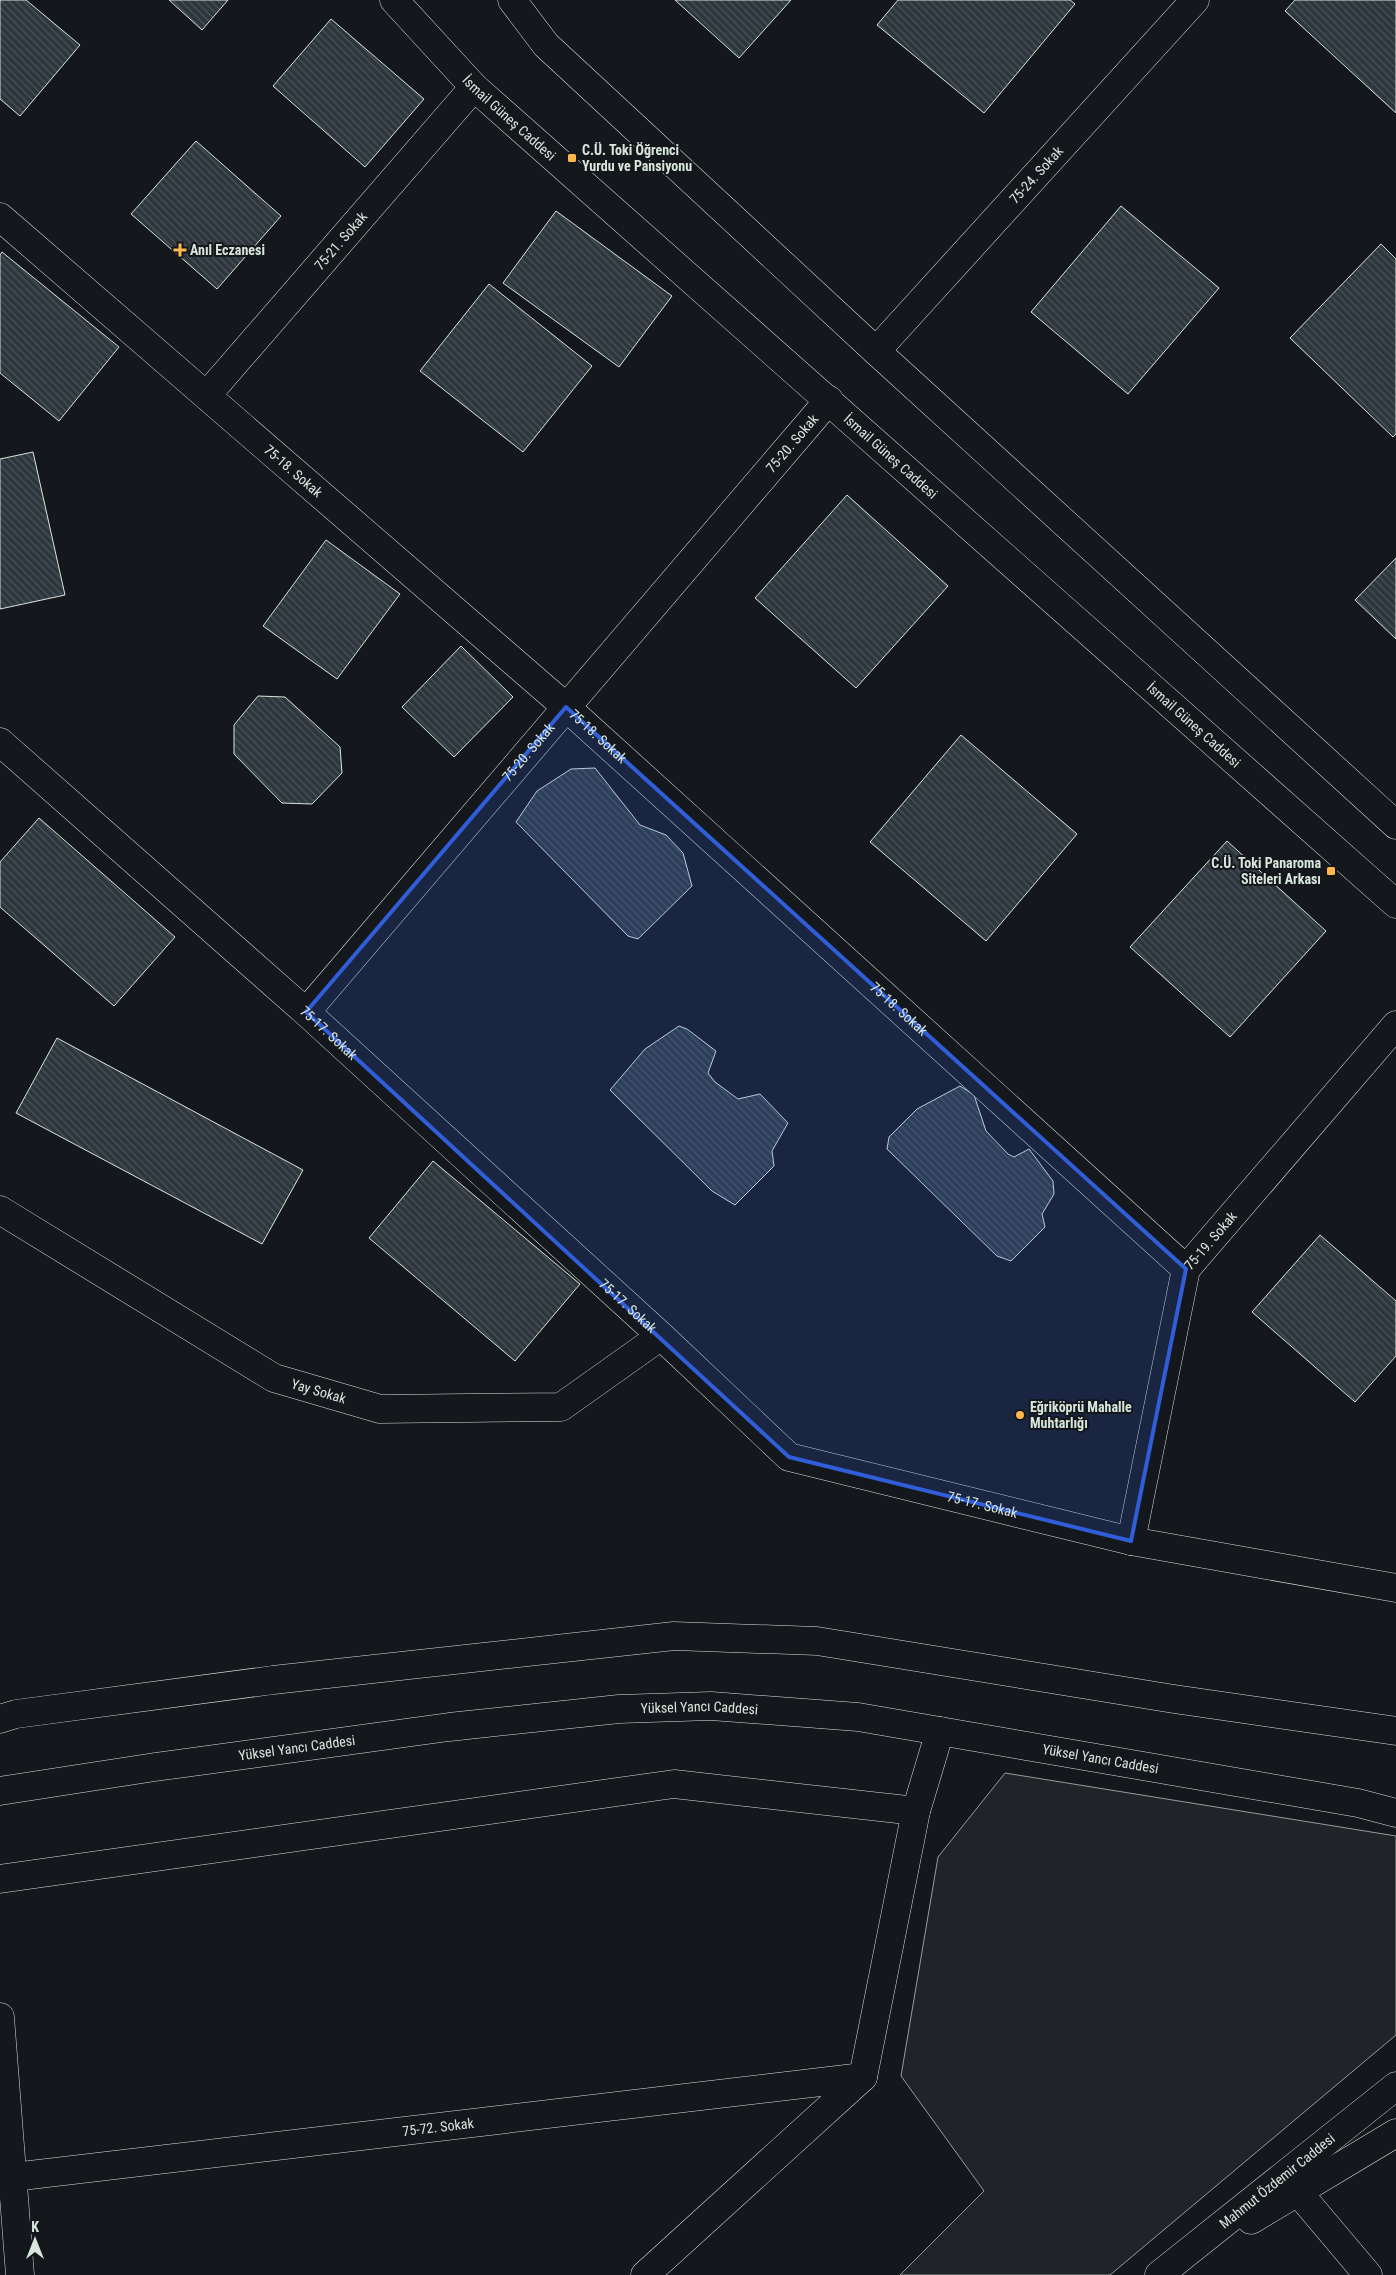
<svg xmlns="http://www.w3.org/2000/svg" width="1396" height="2275" viewBox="0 0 1396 2275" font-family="'Roboto Condensed',sans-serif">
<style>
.green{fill:#202428;stroke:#939e99}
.building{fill:url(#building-back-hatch);stroke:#d8e6dc}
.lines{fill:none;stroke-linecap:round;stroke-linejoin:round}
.minor-casing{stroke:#d8e6dc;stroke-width:29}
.major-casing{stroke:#d8e6dc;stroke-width:29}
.minor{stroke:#14181c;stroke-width:28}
.major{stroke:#14181c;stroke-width:28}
.marked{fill:#305dd8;fill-opacity:0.2;stroke:#305dd8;stroke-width:4;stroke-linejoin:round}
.poi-dot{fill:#ffb74d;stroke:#14181c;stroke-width:2}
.labels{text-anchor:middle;stroke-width:4;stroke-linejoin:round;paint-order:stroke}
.street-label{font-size:14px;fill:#d8e6dc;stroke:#14181c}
.poi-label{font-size:14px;font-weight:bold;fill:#d8e6dc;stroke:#14181c;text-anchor:start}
</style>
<defs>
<pattern id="building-back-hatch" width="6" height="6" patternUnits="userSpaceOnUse" patternTransform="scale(1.25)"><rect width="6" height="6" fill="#2c363c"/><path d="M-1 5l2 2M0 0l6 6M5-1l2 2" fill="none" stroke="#4a5358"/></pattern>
</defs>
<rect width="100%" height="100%" fill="#14181c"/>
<path class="green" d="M 1005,1773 L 1396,1836 L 1396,2035 L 1110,2275 L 900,2275 L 984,2191 L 901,2076 L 938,1857 Z"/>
<g class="building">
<path d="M 0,0 L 26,0 L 80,45 L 20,116 L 0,99 Z"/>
<path d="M 169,0 L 228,0 L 202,30 Z"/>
<path d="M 675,0 L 791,0 L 739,58 Z"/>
<path d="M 898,0 L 1070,0 L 1075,4 L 984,113 L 877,25 Z"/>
<path d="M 1295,0 L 1396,0 L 1396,113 L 1285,11 Z"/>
<path d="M 331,19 L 424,99 L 365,167 L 273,86 Z"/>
<path d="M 196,141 L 281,216 L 217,289 L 131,214 Z"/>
<path d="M 1121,206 L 1219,288 L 1128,394 L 1031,312 Z"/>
<path d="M 556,211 L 672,296 L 619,367 L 503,283 Z"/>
<path d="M 1381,244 L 1396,259 L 1396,434 L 1393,437 L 1290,338 Z"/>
<path d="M 2,252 L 119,347 L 59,421 L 0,373 L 0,255 Z"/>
<path d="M 489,284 L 592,366 L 523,452 L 420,371 Z"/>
<path d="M 33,452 L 65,595 L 0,609 L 0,459 Z"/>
<path d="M 847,495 L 948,586 L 856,688 L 755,598 Z"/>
<path d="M 326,540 L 400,594 L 337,679 L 263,626 Z"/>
<path d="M 1396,558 L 1396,639 L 1355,600 Z"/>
<path d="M 461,646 L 513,697 L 454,757 L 402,707 Z"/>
<path d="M 258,696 L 285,697 L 340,747 L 342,773 L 312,804 L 282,803 L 234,754 L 234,725 Z"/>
<path d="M 961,735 L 1077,834 L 986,941 L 870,842 Z"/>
<path d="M 595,768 L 640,825 L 666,835 L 683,853 L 692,886 L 638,939 L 628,936 L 516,822 L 537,791 L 571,769 Z"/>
<path d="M 39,818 L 175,937 L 114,1006 L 0,907 L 0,862 Z"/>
<path d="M 1227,841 L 1326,931 L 1230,1037 L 1130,947 Z"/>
<path d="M 679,1026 L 687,1029 L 716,1051 L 708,1073 L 715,1082 L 738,1099 L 760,1094 L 788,1123 L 772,1151 L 774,1166 L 735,1205 L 712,1191 L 610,1090 L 645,1049 Z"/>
<path d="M 57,1038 L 303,1170 L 262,1244 L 16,1113 Z"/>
<path d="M 960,1086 L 974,1095 L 986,1131 L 1008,1154 L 1014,1157 L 1029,1149 L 1053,1181 L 1054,1194 L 1042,1214 L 1045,1227 L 1011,1261 L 997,1256 L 887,1149 L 889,1137 L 917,1109 Z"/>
<path d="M 433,1161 L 580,1284 L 515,1361 L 369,1238 Z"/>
<path d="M 1320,1235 L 1396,1301 L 1396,1356 L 1355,1402 L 1252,1312 Z"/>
</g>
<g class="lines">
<defs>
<g id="minor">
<path id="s1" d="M 394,0 L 474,87 L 1396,904"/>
<path d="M 512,0 L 546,45 L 876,351 L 1396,825"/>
<path id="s2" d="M 0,217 L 566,707 L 1186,1269"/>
<path id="s3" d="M 876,351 L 1195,0"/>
<path id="s4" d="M 207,395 L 474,87"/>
<path id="s5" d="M 0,742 L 306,1012 L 661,1336 L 789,1457 L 1131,1541 L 1396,1588"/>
<path id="s6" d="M 306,1012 L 829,400"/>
<path id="s7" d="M 0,1210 L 274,1378 L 380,1409 L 561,1407 L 661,1336"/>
<path id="s8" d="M 1131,1541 L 1186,1269 L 1396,1025"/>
<path d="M 0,1879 L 674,1784 L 916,1811"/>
<path d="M 0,2017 L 20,2275"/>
<path id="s9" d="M 13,2177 L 863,2077"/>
<path d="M 1298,2192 L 1368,2275"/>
<path d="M 1251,2220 L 1396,2133"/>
<path d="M 645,2275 L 863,2077 L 916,1811 L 940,1731"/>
<path id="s10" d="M 1159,2275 L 1396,2086"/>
</g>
<g id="major">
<path d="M 0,1719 L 16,1714 L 273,1680 L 674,1636 L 817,1641 L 1174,1699 L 1396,1731"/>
<path id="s11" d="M 0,1791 L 155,1767 L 449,1727 L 619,1709 L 711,1706 L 858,1717 L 1358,1803 L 1396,1813"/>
</g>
</defs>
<use href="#minor" class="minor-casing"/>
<use href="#major" class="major-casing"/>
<use href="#minor" class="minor"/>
<use href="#major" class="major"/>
</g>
<path class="marked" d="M 566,707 L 1186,1269 L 1131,1541 L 789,1457 L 306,1012 Z"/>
<g class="poi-dot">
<rect x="567" y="153" width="10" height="10" rx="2.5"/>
<path d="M177.5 242.5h5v5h5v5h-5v5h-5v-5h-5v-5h5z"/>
<rect x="1326" y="866" width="10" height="10" rx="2.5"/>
<circle cx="1020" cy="1415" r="5"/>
</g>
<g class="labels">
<g class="street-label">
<text dy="5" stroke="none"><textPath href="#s1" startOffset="165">İsmail Güneş Caddesi</textPath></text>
<text dy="5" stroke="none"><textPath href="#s3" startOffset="238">75-24. Sokak</textPath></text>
<text dy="5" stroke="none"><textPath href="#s4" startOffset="204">75-21. Sokak</textPath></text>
<text dy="5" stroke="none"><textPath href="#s6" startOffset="748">75-20. Sokak</textPath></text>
<text dy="5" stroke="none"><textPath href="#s1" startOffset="675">İsmail Güneş Caddesi</textPath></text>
<text dy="5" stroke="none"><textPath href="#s2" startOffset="388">75-18. Sokak</textPath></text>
<text dy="5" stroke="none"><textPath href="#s1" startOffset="1080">İsmail Güneş Caddesi</textPath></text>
<text dy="5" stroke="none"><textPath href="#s2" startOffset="792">75-18. Sokak</textPath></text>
<text dy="5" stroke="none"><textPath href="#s6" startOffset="342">75-20. Sokak</textPath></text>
<text dy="5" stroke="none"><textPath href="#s2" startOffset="1198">75-18. Sokak</textPath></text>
<text dy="5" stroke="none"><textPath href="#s5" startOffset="439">75-17. Sokak</textPath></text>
<text dy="5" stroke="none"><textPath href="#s8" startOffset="315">75-19. Sokak</textPath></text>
<text dy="5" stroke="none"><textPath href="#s5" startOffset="844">75-17. Sokak</textPath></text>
<text dy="5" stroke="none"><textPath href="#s7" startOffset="368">Yay Sokak</textPath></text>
<text dy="5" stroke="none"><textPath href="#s5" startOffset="1264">75-17. Sokak</textPath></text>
<text dy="5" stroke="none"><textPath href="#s11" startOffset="705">Yüksel Yancı Caddesi</textPath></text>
<text dy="5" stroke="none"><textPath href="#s11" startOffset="300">Yüksel Yancı Caddesi</textPath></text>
<text dy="5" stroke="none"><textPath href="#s11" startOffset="1110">Yüksel Yancı Caddesi</textPath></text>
<text dy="5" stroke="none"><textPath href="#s9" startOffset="428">75-72. Sokak</textPath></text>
<text dy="5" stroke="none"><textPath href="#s10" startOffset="151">Mahmut Özdemir Caddesi</textPath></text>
</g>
<g class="poi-label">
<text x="582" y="155">C.Ü. Toki Öğrenci<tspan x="582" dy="16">Yurdu ve Pansiyonu</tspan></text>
<text x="190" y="255">Anıl Eczanesi</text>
<text x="1321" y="868" text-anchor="end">C.Ü. Toki Panaroma<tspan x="1321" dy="16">Siteleri Arkası</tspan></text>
<text x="1030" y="1412">Eğriköprü Mahalle<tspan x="1030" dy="16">Muhtarlığı</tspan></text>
</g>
</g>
<g transform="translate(35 2240)" stroke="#14181c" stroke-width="4" paint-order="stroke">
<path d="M0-4L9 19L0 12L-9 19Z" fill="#d8e6dc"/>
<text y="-8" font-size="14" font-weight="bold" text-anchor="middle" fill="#d8e6dc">K</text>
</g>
</svg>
